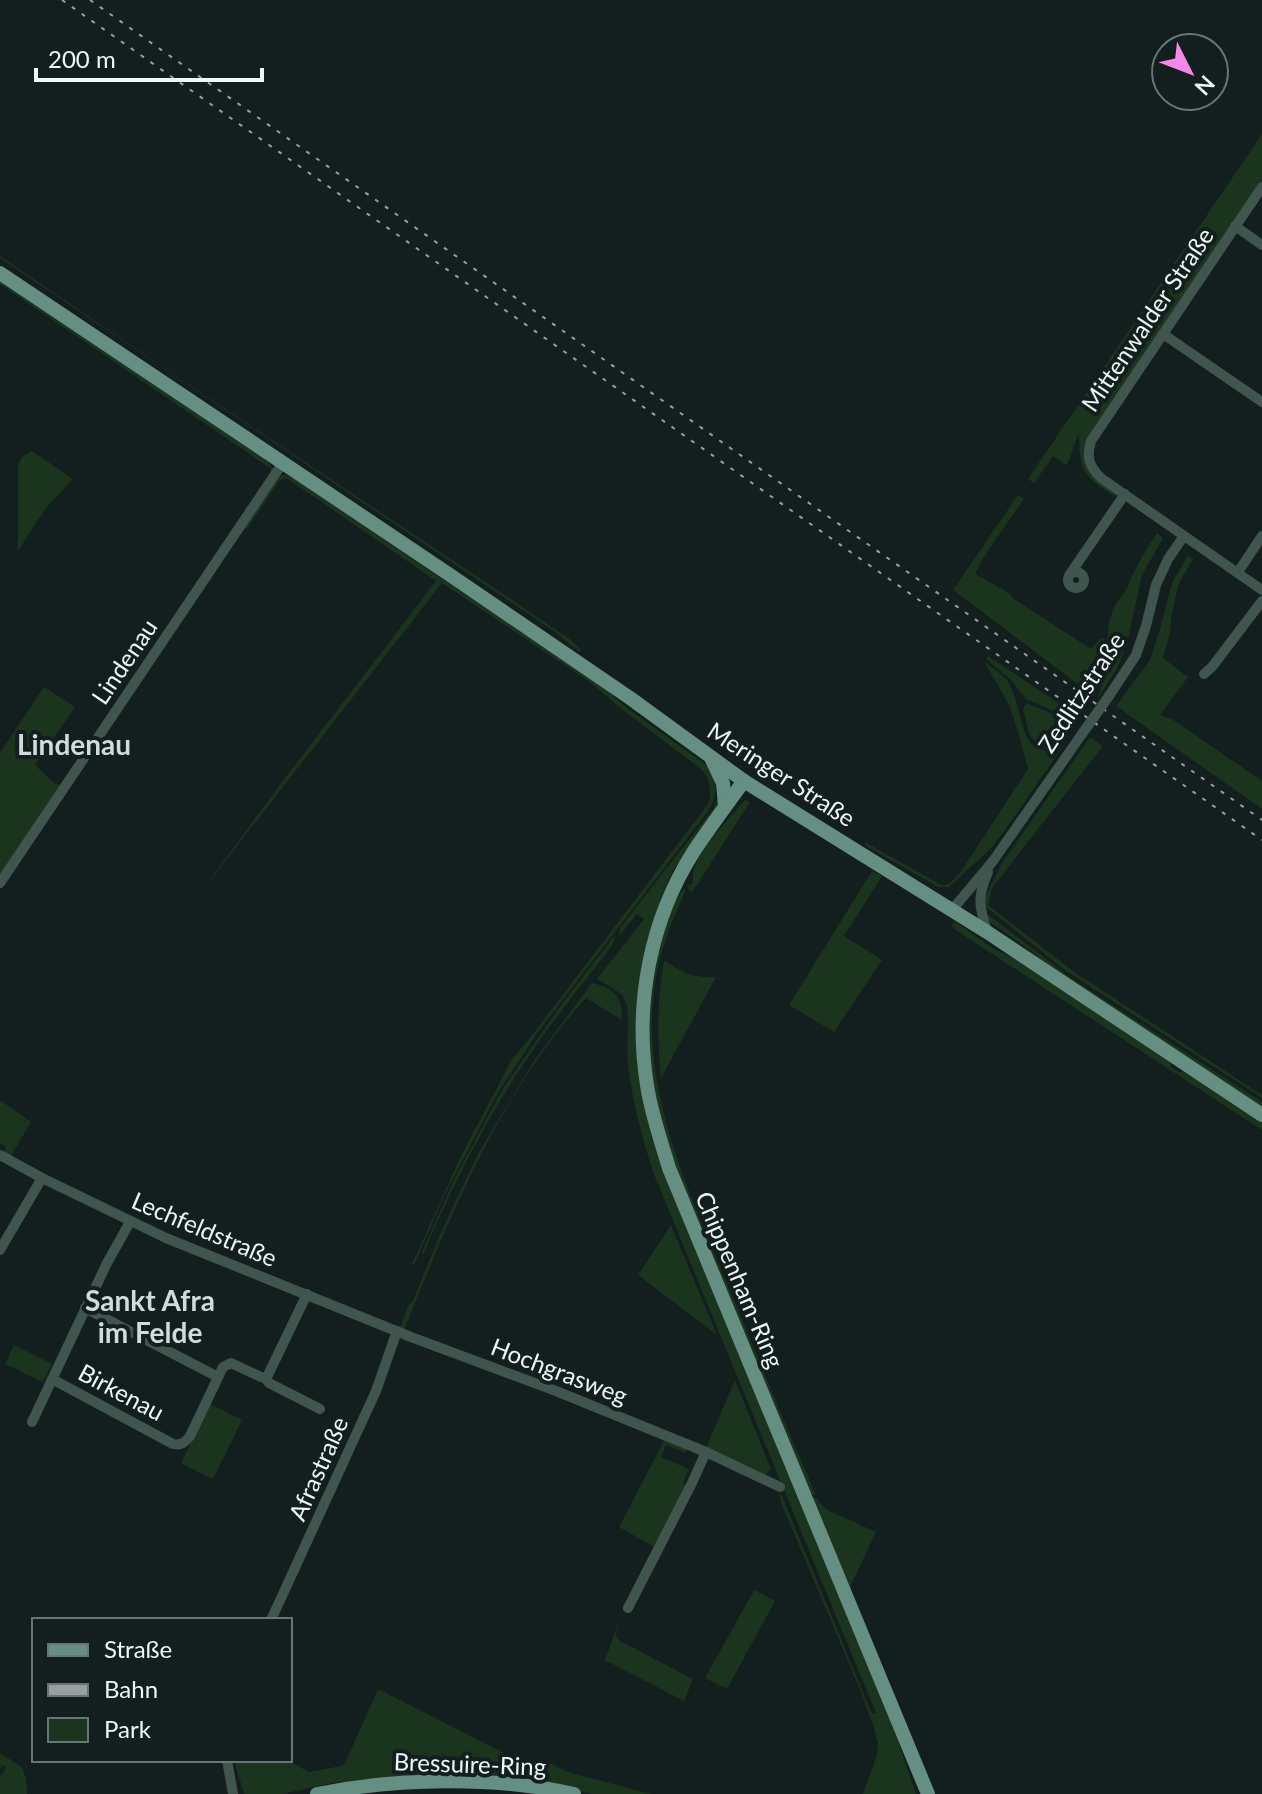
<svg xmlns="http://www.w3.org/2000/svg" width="1262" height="1794" viewBox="0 0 1262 1794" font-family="Lato,sans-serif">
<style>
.green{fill:#1b341e}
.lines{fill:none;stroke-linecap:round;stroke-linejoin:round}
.minor{stroke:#41554f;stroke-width:10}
.major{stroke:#658f82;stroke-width:14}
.rail{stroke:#979f9f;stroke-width:2;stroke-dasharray:4 8;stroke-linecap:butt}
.minor-bridge{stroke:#41554f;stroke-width:10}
.labels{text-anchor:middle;stroke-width:8;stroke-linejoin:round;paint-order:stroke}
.street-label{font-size:24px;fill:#eff6f6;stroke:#131e1e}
.quarter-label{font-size:28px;font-weight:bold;fill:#cedcdd;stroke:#131e1e}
</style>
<rect width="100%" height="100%" fill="#131e1e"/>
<g class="green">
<path d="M 1262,134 L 1262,179 L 1087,439 C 1077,466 1097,476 1115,493 L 1117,498 C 1084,476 1080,474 1079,435 C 1072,446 1073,455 1066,465 L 1053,456 L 1034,483 L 1028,479 Z"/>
<path d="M 0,256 L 167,370 L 508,597 L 571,640 L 581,650 L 579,652 L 555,632 L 0,258 Z"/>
<path d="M 0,280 L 268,462 L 274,469 L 271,472 L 270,468 L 0,284 Z"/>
<path d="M 32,451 L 73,479 L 45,509 L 18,551 L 18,465 L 22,457 Z"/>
<path d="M 284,475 L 288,475 L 603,687 L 627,708 L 712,769 C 718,787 717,798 706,814 L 538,1032 L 499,1091 L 445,1194 L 414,1265 L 412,1264 L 461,1156 L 512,1059 L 533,1034 L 708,804 C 712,792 710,780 702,770 L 619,707 L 590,682 L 442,583 L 198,896 L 279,786 L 436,581 L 288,479 L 283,479 L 279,481 L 247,529 L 245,527 L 276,482 L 281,476 Z"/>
<path d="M 1018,495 L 1024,499 L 983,558 L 975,574 L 1009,593 L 1014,599 L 1091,649 L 1101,638 L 1107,640 C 1108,629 1109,618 1114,608 C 1117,600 1125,594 1128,586 C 1135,567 1146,550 1157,533 L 1163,538 L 1142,575 L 1127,643 L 1117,669 L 1098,698 L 1102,683 L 1099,675 L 1093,679 L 1095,687 L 1091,694 L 953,590 Z"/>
<path d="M 1188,555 L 1193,559 L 1179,583 L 1171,618 L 1170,633 L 1163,658 L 1188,677 L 1160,715 L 1172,719 L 1262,781 L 1262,809 L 1116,706 L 1150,660 L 1161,626 L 1172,583 Z"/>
<path d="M 988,656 L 1076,715 L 1072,719 L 1026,699 L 1010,679 L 986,659 Z"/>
<path d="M 984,661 C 992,668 1003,674 1008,682 C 1025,708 1017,768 1064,745 L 1003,833 L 988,851 L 949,887 L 938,887 L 866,846 L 865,842 L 943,886 L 952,881 L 960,873 L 1028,769 L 1019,735 L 1009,705 Z"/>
<path d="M 44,687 L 75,707 L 35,765 L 52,781 L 61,786 L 0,876 L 0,753 Z"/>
<path d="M 1026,703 L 1073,722 C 1065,733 1058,750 1042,745 C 1038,743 1033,740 1031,737 C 1027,729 1026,718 1023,710 Z"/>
<path d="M 1090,737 L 1103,746 L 992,888 L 988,905 L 1073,971 L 1262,1095 L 1262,1098 L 1066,971 L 985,906 L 986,895 L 1002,863 Z"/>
<path d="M 720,793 L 720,798 L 716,808 L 685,855 L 673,870 L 659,902 L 660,909 L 650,939 L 643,1095 L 888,1712 L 916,1794 L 863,1794 L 876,1758 L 878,1744 L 874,1728 L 861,1692 L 782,1505 L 779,1493 L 782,1496 L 872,1714 L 876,1713 L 653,1172 C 642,1136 632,1101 628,1064 C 626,1051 630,1010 626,1002 C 622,991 607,985 597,979 L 644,919 L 637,914 L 619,936 L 620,928 L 713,809 Z"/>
<path d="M 745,800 L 750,802 L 693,891 L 689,892 L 688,884 L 692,885 C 693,881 693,877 693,873 C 699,848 728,820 745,800 Z"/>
<path d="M 872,871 L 882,876 L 844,936 L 882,960 L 834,1032 L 789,1005 Z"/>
<path d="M 684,888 L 686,890 C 674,916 663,943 657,971 C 636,1080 685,1183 726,1281 C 756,1353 785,1424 816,1495 L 810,1494 C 772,1405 734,1316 699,1225 C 680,1178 655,1126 650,1076 C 645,1018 649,937 684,888 Z"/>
<path d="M 986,913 L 1068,976 L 1262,1102 L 1262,1109 L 1057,974 L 1034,953 L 991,923 L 984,914 Z"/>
<path d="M 954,921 L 994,949 L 1020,961 L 1169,1059 L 1172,1068 L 1179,1072 L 1185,1071 L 1262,1120 L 1262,1130 L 951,927 Z"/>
<path d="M 615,935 L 612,946 C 581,986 548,1026 520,1069 C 482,1128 450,1190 423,1255 L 422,1252 L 455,1178 L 502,1090 L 559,1008 Z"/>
<path d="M 664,961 C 669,963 672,966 676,968 C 688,976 703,978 716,977 L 661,1078 C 657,1039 657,999 664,961 Z"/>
<path d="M 592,983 C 615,988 623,998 622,1020 L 586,998 C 501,1092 451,1213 404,1330 L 400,1328 L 409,1304 L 412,1303 L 441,1232 L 478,1154 L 534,1061 Z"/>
<path d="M 0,1100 L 31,1122 L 11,1156 L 4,1152 L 6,1147 L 0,1143 Z"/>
<path d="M 671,1225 L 717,1335 L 638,1275 Z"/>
<path d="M 14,1345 L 52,1364 L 43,1382 L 5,1364 Z"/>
<path d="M 735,1380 L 771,1469 L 763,1477 L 706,1448 Z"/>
<path d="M 210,1404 L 242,1420 L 213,1479 L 181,1463 Z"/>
<path d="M 665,1439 L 687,1448 L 685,1453 L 666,1445 L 661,1457 L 689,1469 L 683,1483 L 689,1486 L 656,1548 L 619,1527 Z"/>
<path d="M 810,1497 L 817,1498 L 825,1509 L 876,1532 L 849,1589 Z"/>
<path d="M 754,1590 L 775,1601 L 727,1689 L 705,1678 Z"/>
<path d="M 618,1624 L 616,1635 L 620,1641 L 693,1679 L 684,1701 L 605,1660 Z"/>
<path d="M 378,1689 L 544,1773 L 549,1763 L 571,1773 L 651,1794 L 593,1794 L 562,1788 L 446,1775 L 418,1775 L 332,1783 L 282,1794 L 244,1794 L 234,1760 L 287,1760 L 309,1772 L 341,1766 L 345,1763 Z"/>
<path d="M 0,1753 L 22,1767 L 26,1779 L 27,1794 L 0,1794 L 0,1777 L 6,1768 L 3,1765 L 0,1769 Z"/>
</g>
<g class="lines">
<g class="minor">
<path d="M 1262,187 L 1091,441 C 1086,457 1089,466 1101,478 L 1262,590"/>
<path d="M 1235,226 L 1262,245"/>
<path d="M 1163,334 L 1262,402"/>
<path d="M 1238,572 L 1262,536"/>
<circle cx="1076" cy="580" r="8"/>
<path d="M 1070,574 L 1125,494"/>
<path d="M 1204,674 L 1212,667 L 1262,601"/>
<path d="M 1109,696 L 1136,655 L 1146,626 L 1156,585 L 1168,559 L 1184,536"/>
<path d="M 0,883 L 282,464"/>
<path d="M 952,910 L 993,861 L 1082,734"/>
<path d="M 987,932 C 979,906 977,897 988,872"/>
<path d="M 0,1155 L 42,1178 L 166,1238 L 411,1337 L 556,1391 L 706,1452 L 780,1487"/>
<path d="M 0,1250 L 42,1178"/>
<path d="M 85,1308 L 218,1377"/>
<path d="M 265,1378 L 269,1383 L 320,1409"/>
<path d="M 52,1379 L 173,1444 C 181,1446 186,1442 190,1436 L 223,1367 L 231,1363 L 261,1377 L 265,1378 L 268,1375 L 307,1294"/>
<path d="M 32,1422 L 107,1263 L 130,1222"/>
<path d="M 628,1608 L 691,1485 L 706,1452"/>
<path d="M 271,1620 L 376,1391 L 397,1331"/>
<path d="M 227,1760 L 233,1794"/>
</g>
<g class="major">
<path d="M 0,273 L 450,575 L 630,698 L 744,781 L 987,932 L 1262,1115"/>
<path d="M 712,760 L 723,783 L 725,806"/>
<path d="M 744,781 C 727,804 710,827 694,851 C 650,920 634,1004 647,1085 C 651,1113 661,1141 669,1168 L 928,1794"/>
<path d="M 317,1794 C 397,1778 494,1776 574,1794"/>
</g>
<g class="rail">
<path d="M 62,0 L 1262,840"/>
<path d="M 90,0 L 1262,820"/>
</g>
<path class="minor-bridge" d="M 1082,734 L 1109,696"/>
</g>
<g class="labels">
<g class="street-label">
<text transform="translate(1148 320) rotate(-56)" y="8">Mittenwalder Straße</text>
<text transform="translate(125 662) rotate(-56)" y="8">Lindenau</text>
<text transform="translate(1082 693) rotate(-57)" y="8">Zedlitzstraße</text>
<text transform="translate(781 775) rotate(33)" y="8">Meringer Straße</text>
<text transform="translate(204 1230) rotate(23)" y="8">Lechfeldstraße</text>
<text transform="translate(739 1280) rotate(67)" y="8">Chippenham-Ring</text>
<text transform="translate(559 1372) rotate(21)" y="8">Hochgrasweg</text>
<text transform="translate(121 1393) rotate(28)" y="8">Birkenau</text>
<text transform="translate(319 1469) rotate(-66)" y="8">Afrastraße</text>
<text transform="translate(470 1765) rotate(2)" y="8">Bressuire-Ring</text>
</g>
<g class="quarter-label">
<text x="74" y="755">Lindenau</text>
<text x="150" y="1311">Sankt Afra<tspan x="150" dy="32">im Felde</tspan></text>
</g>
</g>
<rect x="32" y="1618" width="260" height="144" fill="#131e1e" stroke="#6b7474" stroke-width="2"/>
<rect x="48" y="1644" width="40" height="12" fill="#658f82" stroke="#6b7474" stroke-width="2"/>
<text x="104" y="1658" font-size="24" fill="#eff6f6">Straße</text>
<rect x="48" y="1684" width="40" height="12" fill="#979f9f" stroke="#6b7474" stroke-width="2"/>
<text x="104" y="1698" font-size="24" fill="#eff6f6">Bahn</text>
<rect x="48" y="1718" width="40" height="24" fill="#1b341e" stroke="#6b7474" stroke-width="2"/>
<text x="104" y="1738" font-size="24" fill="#eff6f6">Park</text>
<g transform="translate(1190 72) rotate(132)"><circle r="38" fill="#131e1e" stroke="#6b7474" stroke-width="2"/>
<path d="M0-6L14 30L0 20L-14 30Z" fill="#f788eb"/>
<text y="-12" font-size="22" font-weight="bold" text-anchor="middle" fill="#eff6f6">N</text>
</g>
<path d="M36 68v12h226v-12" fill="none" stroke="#eff6f6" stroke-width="4"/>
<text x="48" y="68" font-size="24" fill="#eff6f6" stroke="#131e1e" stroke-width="6" paint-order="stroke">200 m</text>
</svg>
